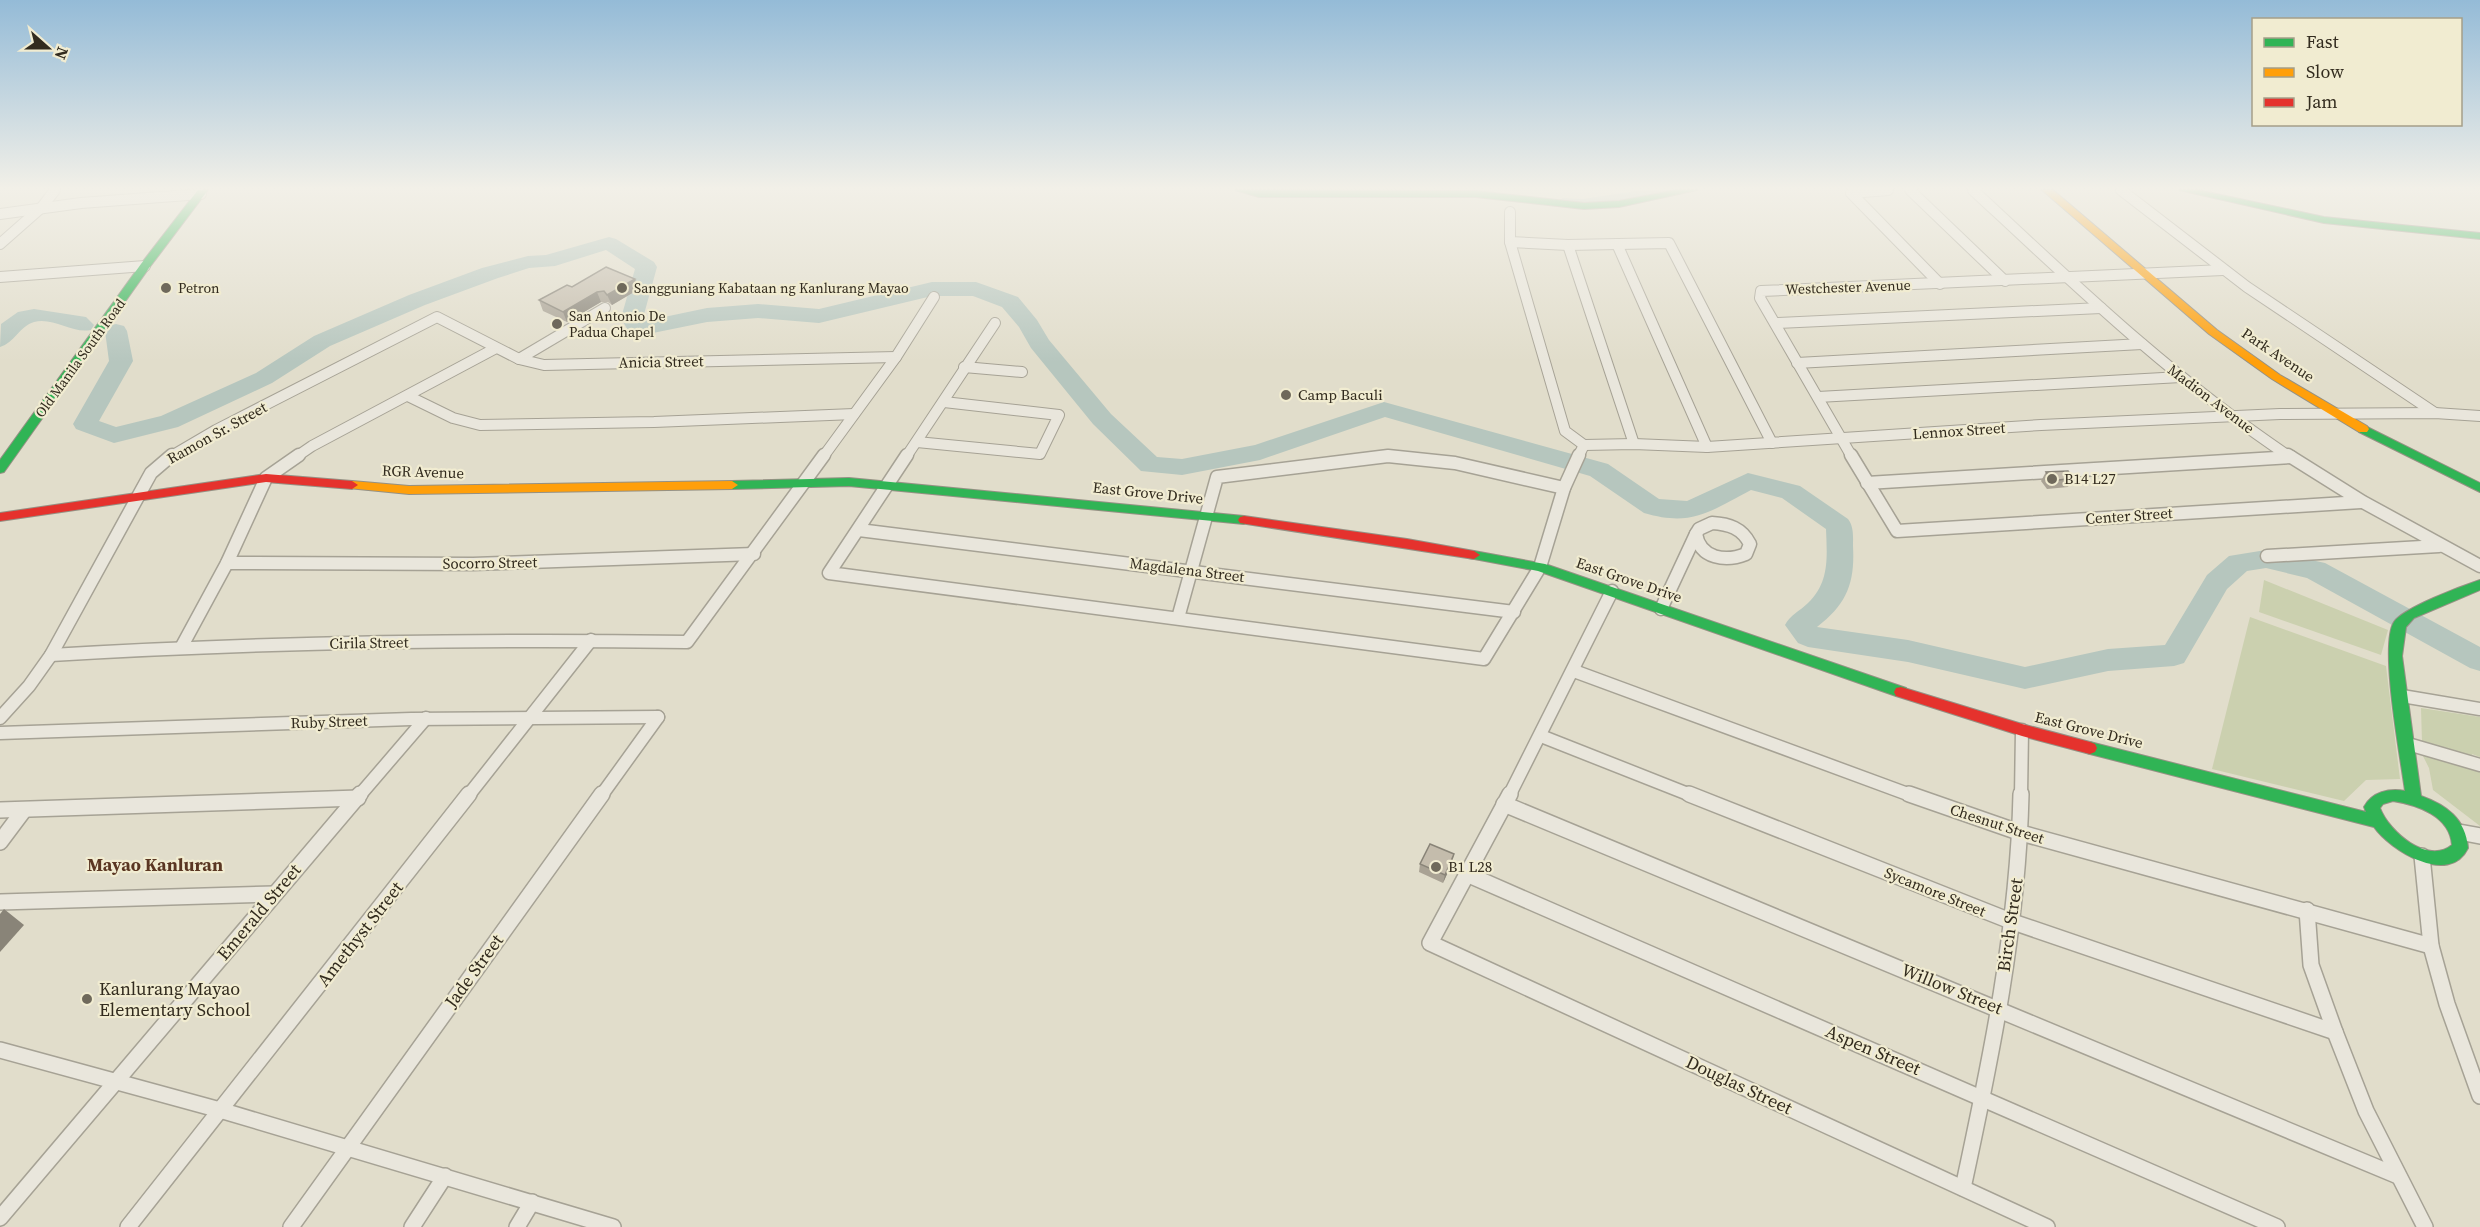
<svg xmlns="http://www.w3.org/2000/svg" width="2480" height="1227" viewBox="0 0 2480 1227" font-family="'Source Serif 4',serif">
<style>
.green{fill:#cbd0af}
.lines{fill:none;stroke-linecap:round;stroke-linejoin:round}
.canal{fill:#b6c6be;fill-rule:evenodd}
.river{fill:#b6c6be;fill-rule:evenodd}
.street-far2-casing{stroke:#a6a295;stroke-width:12}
.street-far1-casing{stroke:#a6a295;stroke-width:15}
.street-casing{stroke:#a6a295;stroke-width:18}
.fast-casing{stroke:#959184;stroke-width:2}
.slow-casing{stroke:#959184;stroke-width:2}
.jam-casing{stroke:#959184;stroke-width:2}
.street-far2{stroke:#e9e6dc;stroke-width:10}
.street-far1{stroke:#e9e6dc;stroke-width:12}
.street{stroke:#e9e6dc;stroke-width:15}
.fast{fill:#30b455;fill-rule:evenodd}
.slow{fill:#ff9f0a;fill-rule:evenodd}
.jam{fill:#e5322d;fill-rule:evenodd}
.wall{fill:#a9a294}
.shaded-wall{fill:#898478}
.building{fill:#c4bcac;stroke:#898478;stroke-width:1.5}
.poi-dot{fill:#6f695b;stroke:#f1ecd1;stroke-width:2}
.labels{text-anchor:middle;stroke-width:4.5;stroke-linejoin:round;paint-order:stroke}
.far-street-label{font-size:14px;fill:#322b1e;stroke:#f1ecd1}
.far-poi-label{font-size:14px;fill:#322b1e;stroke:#f1ecd1;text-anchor:start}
.street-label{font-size:15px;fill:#322b1e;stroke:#f1ecd1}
.poi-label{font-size:15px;fill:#322b1e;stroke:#f1ecd1;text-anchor:start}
.quarter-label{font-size:18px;font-weight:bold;fill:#5a3622;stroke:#f1ecd1}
.near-street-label{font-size:18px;fill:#322b1e;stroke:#f1ecd1}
.near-poi-label{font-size:18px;fill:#322b1e;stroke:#f1ecd1;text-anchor:start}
</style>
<rect width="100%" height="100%" fill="#e1ddcb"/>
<g class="green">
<path d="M 2264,580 L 2388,630 L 2381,655 L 2259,612 Z"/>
<path d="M 2250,617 L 2386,666 L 2400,779 L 2366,780 L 2344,801 L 2212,769 Z"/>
<path d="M 2421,708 L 2480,717 L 2480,757 L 2472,754 L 2473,757 L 2422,742 Z"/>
<path d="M 2422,754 L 2480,771 L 2480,826 L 2433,790 L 2429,768 Z"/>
</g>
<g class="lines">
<g class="canal">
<path d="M 1332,190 L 1485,190 L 1487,192 L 1481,195 L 1338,193 Z"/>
<path d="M 1643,190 L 1675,190 L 1669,193 C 1649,196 1570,212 1557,201 L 1563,198 L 1583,199 Z"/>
</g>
<g class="river">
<path d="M 609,237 L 616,239 L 654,262 L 657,267 L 643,318 L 645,321 L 707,308 L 758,304 L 819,309 L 932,282 L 976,282 L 1018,297 L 1037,320 L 1049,340 L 1111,414 L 1157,457 L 1182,459 L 1255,445 L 1384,402 L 1608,464 L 1659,499 L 1687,501 L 1748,473 L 1800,486 L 1848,519 C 1854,527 1853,536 1853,546 C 1855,583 1847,604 1817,627 L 1908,640 L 2025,667 L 2108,649 L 2165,645 L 2207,575 L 2229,556 L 2266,550 L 2325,563 L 2480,647 L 2480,671 L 2470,668 L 2307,578 L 2266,568 L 2247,571 L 2227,589 L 2184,663 L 2174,666 L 2108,671 L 2025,689 L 1908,662 L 1808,647 L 1798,643 L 1785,625 C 1790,615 1800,611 1808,603 C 1830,582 1827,556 1826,529 L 1782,498 L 1751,490 C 1709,512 1692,527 1644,513 L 1590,476 L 1385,417 L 1260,460 L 1182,475 L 1141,471 L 1093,424 L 1031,348 L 1019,327 L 1002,307 L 973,296 L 932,296 L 819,323 L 758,318 L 707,322 L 638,336 L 630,334 L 621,318 L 635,269 L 606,250 L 555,266 L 529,268 L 498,278 L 425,305 L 330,346 L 272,383 L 178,427 L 114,443 L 76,429 L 73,424 L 109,361 L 105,331 L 108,326 L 116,324 L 124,326 L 127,331 L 133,361 L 99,421 L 116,427 L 161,416 L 256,373 L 314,336 L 409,295 L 482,268 L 528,256 L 546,255 Z"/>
<path d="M 34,309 L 86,317 L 94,325 L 91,330 C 72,334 54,317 34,322 C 20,326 14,343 0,347 L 1,324 L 18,312 Z"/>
</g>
<defs>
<g id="street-far2">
<path d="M 1888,190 L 1851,193 L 1940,284"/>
<path d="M 1910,190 L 2005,281"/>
<path d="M 1973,190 C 2074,284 2174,380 2290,457"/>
<path d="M 2121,190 L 2247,287 L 2435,413"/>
<path d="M 1510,212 L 1510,242 L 1565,431 L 1584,445"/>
<path d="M 0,214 L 81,203 L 201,194"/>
<path d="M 1510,242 L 1568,245 L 1669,243 L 1772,443"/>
<path d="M 0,244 L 42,207 L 55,190"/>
<path d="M 1617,244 L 1707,447"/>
<path d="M 1568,245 L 1634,444"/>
<path d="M 0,277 L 145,266"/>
<path d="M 1776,323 L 2101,308"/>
<path d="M 519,359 L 605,308"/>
<path d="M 1797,363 L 2142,344"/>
<path d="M 964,367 L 1022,372"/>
<path d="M 408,396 L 453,418 L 480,425 L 654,422 L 854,414"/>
<path d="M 1818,397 L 2181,377"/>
<path d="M 917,442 L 1040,454 L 1059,415 L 944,402"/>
<path d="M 1584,445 L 1634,444 L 1707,447 L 2041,425 L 2280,414 L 2435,413 L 2480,416"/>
<path d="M 170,457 L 216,430 L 437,317 L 519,359 L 544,365 L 896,357"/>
<path d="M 296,457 L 312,446 L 496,348"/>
<path d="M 823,457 L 896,357 L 934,297"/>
<path d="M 906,457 L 995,323"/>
<path d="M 1381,457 L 1396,457"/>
<path d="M 1578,457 L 1584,445"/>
<path d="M 1852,457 L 1760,298 L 1761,291 L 2223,270"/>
</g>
<g id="street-far1">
<path d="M 907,455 L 829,573 L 1484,659 L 1540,567 L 1564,488 L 1579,455"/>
<path d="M 1851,455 L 1897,531 L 2361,502"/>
<path d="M 2288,455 L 2363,502 L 2480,566"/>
<path d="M 1867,483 L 2291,457"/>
<path d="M 1712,523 C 1729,524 1742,528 1750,544 L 1746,554 C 1726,562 1700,559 1696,534 L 1699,529 Z"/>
<path d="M 859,530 L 1514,612"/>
<path d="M 2267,556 L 2439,546"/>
<path d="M 227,563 L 473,564 L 754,554"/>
<path d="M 1661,609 L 1696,534"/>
<path d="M 1178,618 L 1217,477 L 1388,456 L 1455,463 L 1564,488"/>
<path d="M 182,646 L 227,563 L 266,478 L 299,455"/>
<path d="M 51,655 C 263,642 475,639 687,642 L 824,455"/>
<path d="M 1574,671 L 1913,796"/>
<path d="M 2402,696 L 2480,709"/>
<path d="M 0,718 L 29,686 L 51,655 L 151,473 L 172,455"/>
<path d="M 0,733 L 411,719 L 658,717"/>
<path d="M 1541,736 L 1693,796"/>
<path d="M 2408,744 L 2480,765"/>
<path d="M 359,796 L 426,718"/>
<path d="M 468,796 L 591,640"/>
<path d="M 601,796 L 658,717"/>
<path d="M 1509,796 L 1612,591"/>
<path d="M 2021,796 L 2022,730"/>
</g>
<g id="street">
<path d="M 1510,794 L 1430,943 L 2047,1227"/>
<path d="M 1689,794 L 2013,922 L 2335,1032"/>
<path d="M 1909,794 L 2021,833 L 2431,946"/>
<path d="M 1504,804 L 2398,1176"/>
<path d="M 0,810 L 358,798"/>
<path d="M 2459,832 L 2480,836"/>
<path d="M 0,842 L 24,810"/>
<path d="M 2422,856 L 2431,946 L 2447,1004 L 2480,1096"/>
<path d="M 1469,875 L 2277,1227"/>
<path d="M 0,902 L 274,894"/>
<path d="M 2307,910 L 2311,965 L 2335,1032 L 2366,1111 L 2425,1227"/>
<path d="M 0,1050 L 220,1110 L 613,1227"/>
<path d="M 1963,1188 C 1991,1058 2018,928 2021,794"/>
<path d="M 0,1218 L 360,794"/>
<path d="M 128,1227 L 469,794"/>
<path d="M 291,1227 L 602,794"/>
<path d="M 412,1227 L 445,1176"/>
<path d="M 517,1227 L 532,1202"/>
</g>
<g id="fast">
<path d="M 198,190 L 208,190 L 149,268 L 4,472 L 0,473 L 0,460 L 141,264 Z"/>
<path d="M 1235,190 L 1476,191 L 1584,203 L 1619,201 L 1676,190 L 1697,190 L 1619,207 L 1584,209 L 1476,197 L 1259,197 Z"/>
<path d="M 2179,190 L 2198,190 L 2324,217 L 2480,233 L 2480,239 L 2324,223 Z"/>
<path d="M 2363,425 L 2480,483 L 2480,492 L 2359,432 L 2357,429 Z"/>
<path d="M 849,478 L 1244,516 L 1250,520 L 1244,524 L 849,486 L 732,489 L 726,485 L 732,481 Z"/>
<path d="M 1474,551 L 1545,564 L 1906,688 L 1908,692 L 1906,696 L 1896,696 L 1538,571 L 1469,558 L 1468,555 L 1469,552 Z"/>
<path d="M 2480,580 L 2480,590 L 2414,618 L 2406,627 L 2402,656 L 2421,796 C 2446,805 2466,819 2468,848 C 2449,887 2390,850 2374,827 L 2090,754 L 2085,752 L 2083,748 L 2085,744 L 2090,742 L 2366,812 L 2364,807 C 2372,792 2389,788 2405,791 C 2401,760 2379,645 2394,622 C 2403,608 2462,586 2480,580 ZM 2393,801 C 2418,805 2450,816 2452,845 C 2428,865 2389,832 2380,808 L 2383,804 Z"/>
</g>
<g id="slow">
<path d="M 2042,190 L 2053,190 L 2217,330 L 2280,375 L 2367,426 L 2369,429 L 2367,432 L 2359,432 L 2272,379 L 2209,334 Z"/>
<path d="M 352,481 L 409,486 L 732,481 L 738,485 L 732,489 L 409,494 L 348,488 L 346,485 L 348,482 Z"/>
</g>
<g id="jam">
<path d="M 266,474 L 352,481 L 358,485 L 352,489 L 266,482 L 0,521 L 0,513 Z"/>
<path d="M 1244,516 L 1407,539 L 1474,551 L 1480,555 L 1474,559 L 1240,523 L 1238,520 L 1240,517 Z"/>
<path d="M 1901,687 L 2022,724 L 2090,742 L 2095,744 L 2097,748 L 2095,752 L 2090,754 L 2022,736 L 1896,696 L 1894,692 L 1896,688 Z"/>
</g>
</defs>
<use href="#street-far2" class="street-far2-casing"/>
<use href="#street-far1" class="street-far1-casing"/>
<use href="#street" class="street-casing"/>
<use href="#fast" class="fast-casing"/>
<use href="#slow" class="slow-casing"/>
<use href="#jam" class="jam-casing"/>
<use href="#street-far2" class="street-far2"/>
<use href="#street-far1" class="street-far1"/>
<use href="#street" class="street"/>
<use href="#fast" class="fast"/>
<use href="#slow" class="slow"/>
<use href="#jam" class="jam"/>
</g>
<g class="wall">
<path d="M 572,287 L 639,289 L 612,305 L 608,302 L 601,302 L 567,322 L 543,311 L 539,300 Z"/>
<path d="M 2046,472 L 2073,478 L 2068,487 L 2047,489 L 2041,481 Z"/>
<path d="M 1452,863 L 1443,883 L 1419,872 L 1420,864 Z"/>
</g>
<g class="shaded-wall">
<path d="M 635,279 L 639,289 L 612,305 L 607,295 Z"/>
<path d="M 597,292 L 601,302 L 567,322 L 563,312 Z"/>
<path d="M 1454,854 L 1452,863 L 1443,883 L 1445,875 Z"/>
<path d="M 4,909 L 24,925 L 0,952 L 0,914 Z"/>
</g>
<g class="building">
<path d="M 606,267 L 635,279 L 607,295 L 604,291 L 597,292 L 563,312 L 539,300 L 567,285 L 572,287 Z"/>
<path d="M 2068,471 L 2073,478 L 2052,481 L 2046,472 Z"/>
<path d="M 1430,844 L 1454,854 L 1445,875 L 1420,864 Z"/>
</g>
<linearGradient id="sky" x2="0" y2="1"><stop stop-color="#94bbd7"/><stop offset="0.52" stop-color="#f2f0e8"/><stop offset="1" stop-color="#f2f0e8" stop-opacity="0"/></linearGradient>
<rect width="2480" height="362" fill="url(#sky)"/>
<g class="poi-dot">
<circle cx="166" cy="288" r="6"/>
<circle cx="622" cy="288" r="6"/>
<circle cx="557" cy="324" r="6"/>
<circle cx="1286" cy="395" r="6"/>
<circle cx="2052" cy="479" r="6"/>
<circle cx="1436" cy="867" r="6"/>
<circle cx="87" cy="999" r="6"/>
</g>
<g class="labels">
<g class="far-street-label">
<text transform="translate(1848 287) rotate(-2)" y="5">Westchester Avenue</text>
<text transform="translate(80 358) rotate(-54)" y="5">Old Manila South Road</text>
</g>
<g class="far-poi-label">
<text x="178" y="293">Petron</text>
<text x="634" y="293">Sangguniang Kabataan ng Kanlurang Mayao</text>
<text x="569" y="321">San Antonio De<tspan x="569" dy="16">Padua Chapel</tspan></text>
</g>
<g class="street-label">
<text transform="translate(2278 355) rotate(34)" y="5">Park Avenue</text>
<text transform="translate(661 362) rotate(-1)" y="5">Anicia Street</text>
<text transform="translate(2211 399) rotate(37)" y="5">Madion Avenue</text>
<text transform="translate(1959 431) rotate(-4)" y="5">Lennox Street</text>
<text transform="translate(217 433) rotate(-29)" y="5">Ramon Sr. Street</text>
<text transform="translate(423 472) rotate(2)" y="5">RGR Avenue</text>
<text transform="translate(1148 493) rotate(6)" y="5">East Grove Drive</text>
<text transform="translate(2129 516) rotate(-4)" y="5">Center Street</text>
<text transform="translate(490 563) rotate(-1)" y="5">Socorro Street</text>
<text transform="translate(1187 570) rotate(7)" y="5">Magdalena Street</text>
<text transform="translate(1629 580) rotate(19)" y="5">East Grove Drive</text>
<text transform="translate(369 643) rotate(-1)" y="5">Cirila Street</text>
<text transform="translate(329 722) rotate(-2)" y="5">Ruby Street</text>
<text transform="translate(2089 730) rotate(14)" y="5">East Grove Drive</text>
<text transform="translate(1997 824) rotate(18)" y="5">Chesnut Street</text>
<text transform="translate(1935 892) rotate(22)" y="5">Sycamore Street</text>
</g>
<g class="poi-label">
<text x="1298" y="400">Camp Baculi</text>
<text x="2064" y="484">B14 L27</text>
<text x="1448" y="872">B1 L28</text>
</g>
<g class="quarter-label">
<text x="155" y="871">Mayao Kanluran</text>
</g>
<g class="near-street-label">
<text transform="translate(259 912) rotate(-50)" y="6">Emerald Street</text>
<text transform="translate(2010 925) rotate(-82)" y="6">Birch Street</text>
<text transform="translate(360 934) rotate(-52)" y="6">Amethyst Street</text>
<text transform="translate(474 971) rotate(-54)" y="6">Jade Street</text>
<text transform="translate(1952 989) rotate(22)" y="6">Willow Street</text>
<text transform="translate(1873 1050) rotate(23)" y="6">Aspen Street</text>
<text transform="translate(1739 1085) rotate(25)" y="6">Douglas Street</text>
</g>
<g class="near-poi-label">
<text x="99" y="995">Kanlurang Mayao<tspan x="99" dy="21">Elementary School</tspan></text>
</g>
</g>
<rect x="2252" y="18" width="210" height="108" fill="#f1ecd1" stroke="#a59f89" stroke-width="1.5"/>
<rect x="2264" y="38" width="30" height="9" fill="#30b455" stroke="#a59f89" stroke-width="1.5"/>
<text x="2306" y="48" font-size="18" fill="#322b1e">Fast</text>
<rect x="2264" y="68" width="30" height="9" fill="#ff9f0a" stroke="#a59f89" stroke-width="1.5"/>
<text x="2306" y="78" font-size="18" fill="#322b1e">Slow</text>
<rect x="2264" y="98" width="30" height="9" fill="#e5322d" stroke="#a59f89" stroke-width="1.5"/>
<text x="2306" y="108" font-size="18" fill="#322b1e">Jam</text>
<g transform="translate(48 48) rotate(111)" stroke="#f1ecd1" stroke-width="4.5" paint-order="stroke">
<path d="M0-4.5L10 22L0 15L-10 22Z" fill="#322b1e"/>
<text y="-9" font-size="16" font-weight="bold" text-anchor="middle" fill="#322b1e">N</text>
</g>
</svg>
